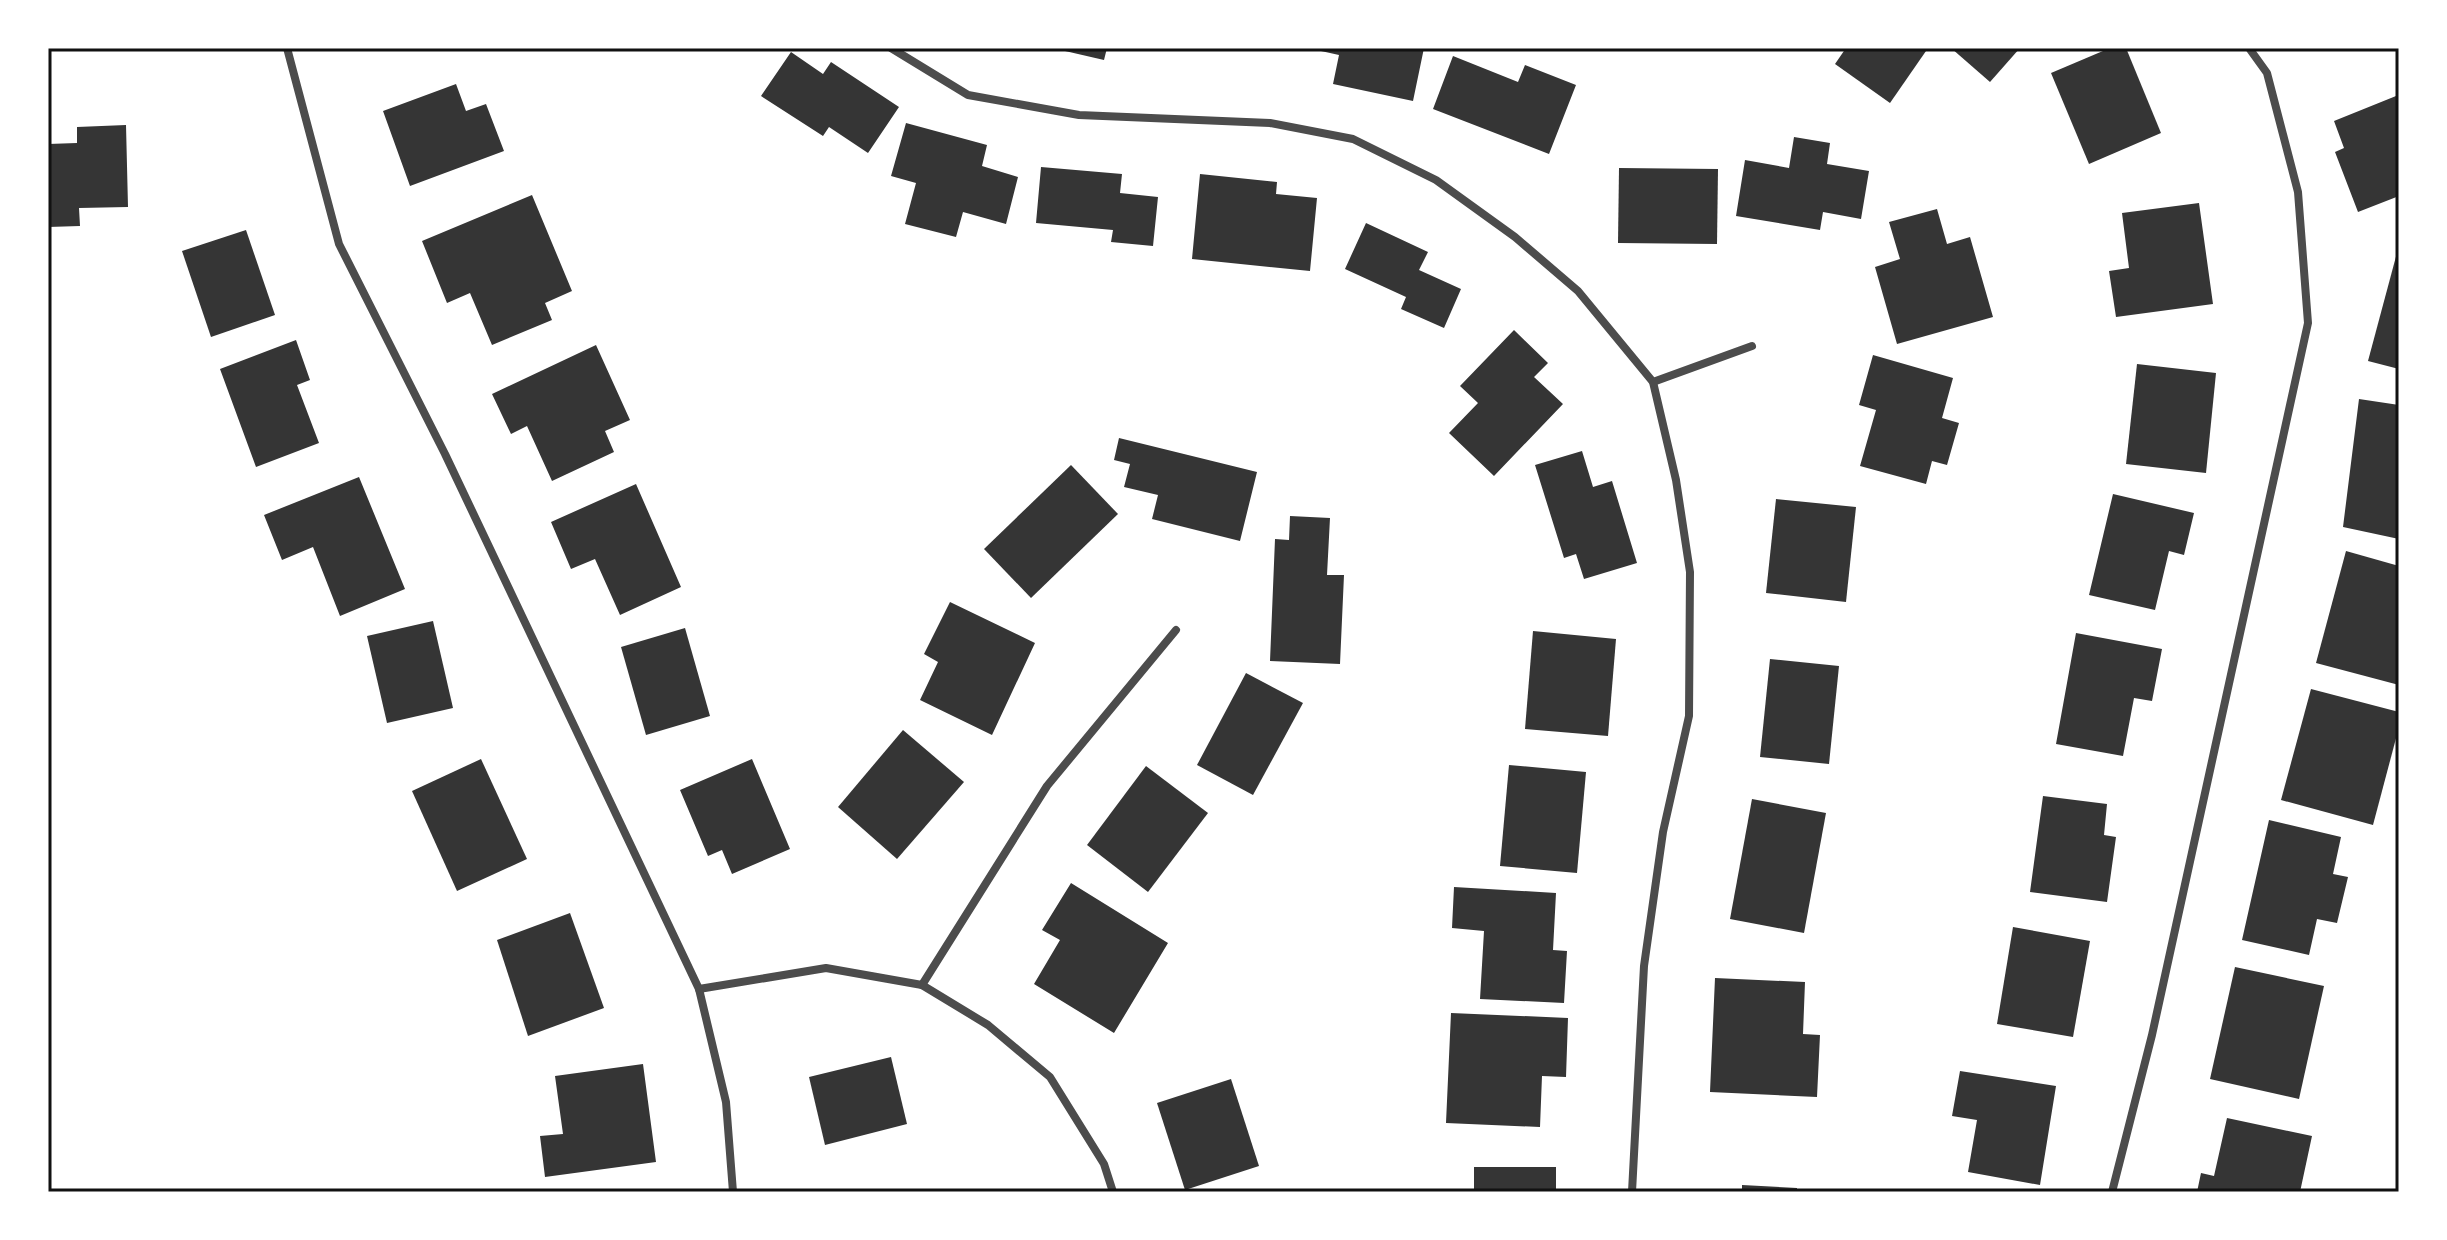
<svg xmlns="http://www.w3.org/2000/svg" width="2447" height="1240" viewBox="0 0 2447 1240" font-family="Mulish,sans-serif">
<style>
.building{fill:#353535}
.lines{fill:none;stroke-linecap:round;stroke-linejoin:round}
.minor{stroke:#4c4c4c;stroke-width:8}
.neatline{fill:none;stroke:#111;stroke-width:3}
</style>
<rect width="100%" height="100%" fill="#fff"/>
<g class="building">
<path d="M 1052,48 L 1107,48 L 1104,60 Z"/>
<path d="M 1424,48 L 1413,101 L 1333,84 L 1339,55 L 1312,49 Z"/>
<path d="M 1846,48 L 1923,48 L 1926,51 L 1890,103 L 1835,64 Z"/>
<path d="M 1951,48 L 2020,48 L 1990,82 Z"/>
<path d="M 2110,48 L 2126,48 L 2161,133 L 2089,164 L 2051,73 Z"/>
<path d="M 791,52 L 823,74 L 831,62 L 899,107 L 868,153 L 829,127 L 823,136 L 761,96 Z"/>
<path d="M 1453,56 L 1518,82 L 1525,65 L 1576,85 L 1549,154 L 1433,109 Z"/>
<path d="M 456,84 L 466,111 L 486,104 L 504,151 L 410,186 L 383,111 Z"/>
<path d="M 2396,96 L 2399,104 L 2399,196 L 2358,212 L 2335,152 L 2344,148 L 2334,121 Z"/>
<path d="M 906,123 L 987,145 L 982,166 L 1018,177 L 1006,224 L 963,212 L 956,237 L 905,224 L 916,183 L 891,176 Z"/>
<path d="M 126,125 L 128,207 L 79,208 L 80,226 L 48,227 L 48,144 L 77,143 L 77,127 Z"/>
<path d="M 1794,137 L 1830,143 L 1827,164 L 1869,171 L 1861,219 L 1823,212 L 1820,230 L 1736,216 L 1745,160 L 1789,168 Z"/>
<path d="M 1041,167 L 1122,174 L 1120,193 L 1158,197 L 1153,246 L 1111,242 L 1113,230 L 1036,223 Z"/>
<path d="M 1619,168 L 1718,169 L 1717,244 L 1618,243 Z"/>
<path d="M 1200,174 L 1277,182 L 1276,194 L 1317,198 L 1310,271 L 1192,259 Z"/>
<path d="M 532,195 L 572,291 L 545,303 L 552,320 L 492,345 L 470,293 L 447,303 L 422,241 Z"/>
<path d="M 2199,203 L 2213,304 L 2116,317 L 2109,271 L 2129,268 L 2122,213 Z"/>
<path d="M 1937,209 L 1947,244 L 1970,237 L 1993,317 L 1897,344 L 1875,267 L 1900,259 L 1889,222 Z"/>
<path d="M 1366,223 L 1428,252 L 1419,270 L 1461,289 L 1444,328 L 1401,309 L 1406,297 L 1345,269 Z"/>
<path d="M 246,230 L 275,315 L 211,337 L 182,251 Z"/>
<path d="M 2398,249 L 2399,249 L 2399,369 L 2368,361 Z"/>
<path d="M 1514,330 L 1548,363 L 1534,377 L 1563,404 L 1494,476 L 1449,433 L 1478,403 L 1460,386 Z"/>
<path d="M 296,340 L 310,380 L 297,385 L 319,443 L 256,467 L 220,369 Z"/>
<path d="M 596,345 L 630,420 L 605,431 L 614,452 L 552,481 L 527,426 L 511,434 L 492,394 Z"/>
<path d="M 1873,355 L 1953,378 L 1942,418 L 1959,423 L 1947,465 L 1932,461 L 1926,484 L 1860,466 L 1876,410 L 1859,405 Z"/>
<path d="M 2137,364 L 2216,373 L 2206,473 L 2126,464 Z"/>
<path d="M 2359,399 L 2399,405 L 2399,539 L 2343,527 Z"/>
<path d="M 1119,438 L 1257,472 L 1240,541 L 1152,519 L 1158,495 L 1124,487 L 1130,464 L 1114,460 Z"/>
<path d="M 1582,451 L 1593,487 L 1612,481 L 1637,563 L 1584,579 L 1576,554 L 1564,558 L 1535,465 Z"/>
<path d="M 1071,465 L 1118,514 L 1031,598 L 984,549 Z"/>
<path d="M 359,477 L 405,589 L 340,616 L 313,547 L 282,560 L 264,515 Z"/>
<path d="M 636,484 L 681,587 L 620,615 L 595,559 L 571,569 L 551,522 Z"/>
<path d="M 2113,494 L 2194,513 L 2184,555 L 2169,551 L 2155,610 L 2089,595 Z"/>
<path d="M 1776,499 L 1856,507 L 1846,602 L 1766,593 Z"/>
<path d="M 1290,516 L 1330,518 L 1327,575 L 1344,575 L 1340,664 L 1270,661 L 1275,539 L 1289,540 Z"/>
<path d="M 2346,551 L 2399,566 L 2399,685 L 2316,663 Z"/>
<path d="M 950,602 L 1035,643 L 992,735 L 920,700 L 938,662 L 924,654 Z"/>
<path d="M 433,621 L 453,708 L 387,723 L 367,636 Z"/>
<path d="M 685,628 L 710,716 L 646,735 L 621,647 Z"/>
<path d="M 1533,631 L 1616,639 L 1608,736 L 1525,729 Z"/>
<path d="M 2076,633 L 2162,649 L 2152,701 L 2134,698 L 2123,756 L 2056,744 Z"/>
<path d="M 1770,659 L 1839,666 L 1829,764 L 1760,757 Z"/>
<path d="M 1246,673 L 1303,703 L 1253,795 L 1197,765 Z"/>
<path d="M 2311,689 L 2399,712 L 2399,727 L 2373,825 L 2281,800 Z"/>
<path d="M 903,730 L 964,782 L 897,859 L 838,807 Z"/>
<path d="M 481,759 L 527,859 L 457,891 L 412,791 Z"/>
<path d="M 752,759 L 790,849 L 732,874 L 722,850 L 708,856 L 680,790 Z"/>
<path d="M 1509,765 L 1586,772 L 1577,873 L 1500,866 Z"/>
<path d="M 1146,766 L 1208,813 L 1148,892 L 1087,845 Z"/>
<path d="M 2043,796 L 2107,804 L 2104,835 L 2116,837 L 2107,902 L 2030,892 Z"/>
<path d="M 1752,799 L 1826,813 L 1804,933 L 1730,919 Z"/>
<path d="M 2269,820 L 2341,837 L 2333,874 L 2348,877 L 2337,923 L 2317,919 L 2309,955 L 2242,940 Z"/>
<path d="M 1071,883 L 1168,943 L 1114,1033 L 1034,984 L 1060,940 L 1042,930 Z"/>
<path d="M 1454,887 L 1556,893 L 1553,950 L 1567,951 L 1564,1003 L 1480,999 L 1484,931 L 1452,928 Z"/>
<path d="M 570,913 L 604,1008 L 528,1036 L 497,940 Z"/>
<path d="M 2013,927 L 2090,941 L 2073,1037 L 1997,1024 Z"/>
<path d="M 2235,967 L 2324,986 L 2299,1099 L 2210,1079 Z"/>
<path d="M 1715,978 L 1805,982 L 1803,1034 L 1820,1035 L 1817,1097 L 1710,1092 Z"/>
<path d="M 1451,1013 L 1568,1018 L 1566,1077 L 1542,1076 L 1540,1127 L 1446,1123 Z"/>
<path d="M 891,1057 L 907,1124 L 825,1145 L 809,1077 Z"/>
<path d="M 643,1064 L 656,1162 L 545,1177 L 540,1136 L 563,1134 L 555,1076 Z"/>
<path d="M 1960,1071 L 2056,1086 L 2040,1185 L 1968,1172 L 1977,1120 L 1952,1116 Z"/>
<path d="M 1231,1079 L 1259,1166 L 1185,1190 L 1157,1103 Z"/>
<path d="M 2227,1118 L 2312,1136 L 2300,1192 L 2197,1192 L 2201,1173 L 2214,1176 Z"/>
<rect x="1474" y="1167" width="82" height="25"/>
<path d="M 1742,1185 L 1797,1188 L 1797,1192 L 1742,1192 Z"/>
</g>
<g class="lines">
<g class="minor">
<path d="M 287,48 L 339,244 L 445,454 L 699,989 L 726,1102 L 733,1192"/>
<path d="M 891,48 L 968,95 L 1079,115 L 1270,123 L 1353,139 L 1436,180 L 1515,237 L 1578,291 L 1653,382 L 1676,480 L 1690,572 L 1689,716 L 1663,832 L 1644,966 L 1632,1192"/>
<path d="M 1653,382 L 1752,346"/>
<path d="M 922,985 L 1047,786 L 1176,630"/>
<path d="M 699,989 L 826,968 L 922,985 L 988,1025 L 1050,1077 L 1104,1164 L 1113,1192"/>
<path d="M 2112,1192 L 2152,1035 L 2308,323 L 2298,192 L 2267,73 L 2249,48"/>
</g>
</g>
<rect width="2447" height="1240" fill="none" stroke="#ffffff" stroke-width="100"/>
<rect x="50" y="50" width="2347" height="1140" class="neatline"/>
</svg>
